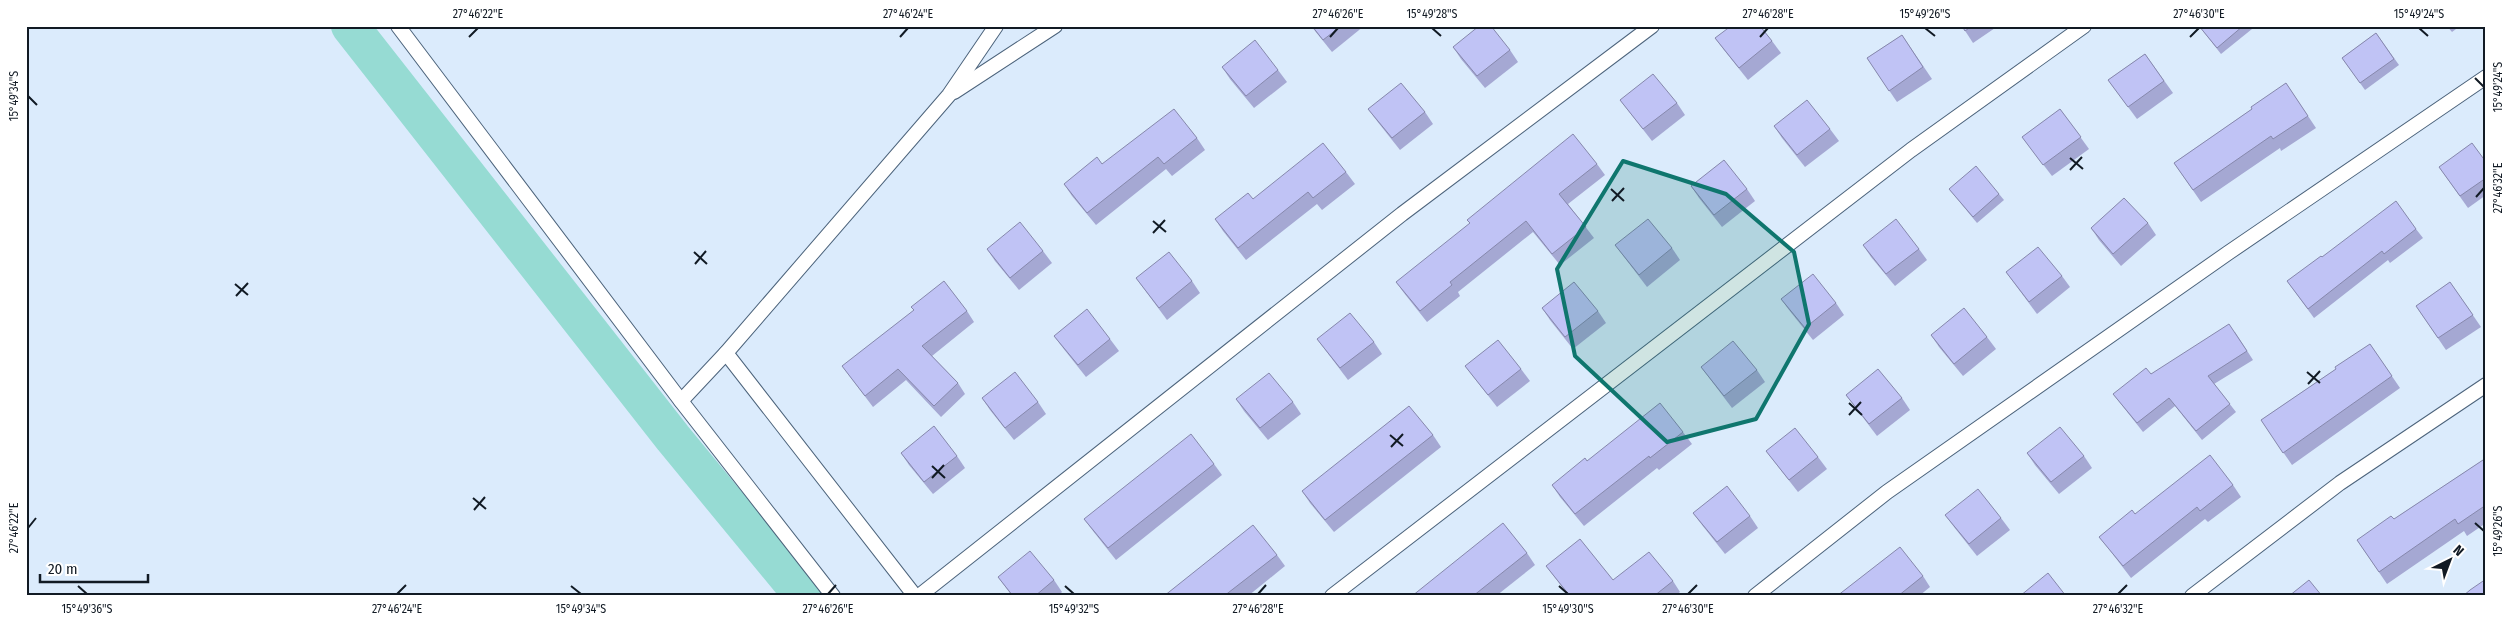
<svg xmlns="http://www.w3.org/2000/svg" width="2512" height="622" viewBox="0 0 2512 622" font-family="'Fira Sans Condensed',sans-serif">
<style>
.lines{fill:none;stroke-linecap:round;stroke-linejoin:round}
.canal{stroke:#96dbd3;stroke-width:38}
.lane-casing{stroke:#4c637b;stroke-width:16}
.lane{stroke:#fff;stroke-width:14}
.wall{fill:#a5a8d3}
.building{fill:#c0c3f5;stroke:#8688ac}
.marked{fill:#0f766e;fill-opacity:0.2;stroke:#0f766e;stroke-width:4;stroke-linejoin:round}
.ticks{fill:none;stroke:#111a24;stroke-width:2}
.neatline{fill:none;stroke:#111a24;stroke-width:2}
.ticks-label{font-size:12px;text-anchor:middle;fill:#111a24}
</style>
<rect width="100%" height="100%" fill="#dbebfc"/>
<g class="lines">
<path class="canal" d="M 350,26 L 673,438 L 803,596"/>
<defs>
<g id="lane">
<path d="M 398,26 L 681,401 L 833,596"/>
<path d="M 954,92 L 1055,26"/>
<path d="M 726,353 L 915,596"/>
<path d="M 681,401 L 726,353 L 949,95 L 996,26"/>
<path d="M 919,596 L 1402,214 L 1652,26"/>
<path d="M 1332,596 L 1911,150 L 2084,26"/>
<path d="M 1755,596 L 1887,492 L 2228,253 L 2486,77"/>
<path d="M 2192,596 L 2340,483 L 2486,385"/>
</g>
</defs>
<use href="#lane" class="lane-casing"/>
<use href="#lane" class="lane"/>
</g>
<g class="wall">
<path d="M 1311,26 L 1364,26 L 1332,52 Z"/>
<path d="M 1962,26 L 1998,26 L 1973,43 Z"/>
<path d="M 2199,26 L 2250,26 L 2252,29 L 2221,54 Z"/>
<path d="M 2447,26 L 2460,26 L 2452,32 Z"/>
<path d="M 2376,33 L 2399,65 L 2365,90 L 2342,58 Z"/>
<path d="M 1902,35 L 1932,79 L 1897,102 L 1867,58 Z"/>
<path d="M 1715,38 L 1772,41 L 1781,53 L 1748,80 L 1724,50 Z"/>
<path d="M 1453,47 L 1510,50 L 1518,62 L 1485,88 L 1461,59 Z"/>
<path d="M 2145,54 L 2173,93 L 2137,119 L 2108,80 Z"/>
<path d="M 1222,67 L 1278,70 L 1287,82 L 1254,108 L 1230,79 Z"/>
<path d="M 2286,83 L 2316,128 L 2281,151 L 2280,148 L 2201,202 L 2174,163 L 2252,109 Z"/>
<path d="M 1620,100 L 1677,103 L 1685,115 L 1652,141 Z"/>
<path d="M 1368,109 L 1425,112 L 1433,124 L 1400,150 L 1377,121 Z"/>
<path d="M 2060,109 L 2089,149 L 2052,176 L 2022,137 Z"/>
<path d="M 1774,126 L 1830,129 L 1839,141 L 1805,167 L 1782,138 Z"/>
<path d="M 1197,138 L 1205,150 L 1172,176 L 1166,169 L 1096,225 L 1072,196 L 1064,184 L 1102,164 Z"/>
<path d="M 2486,162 L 2486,195 L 2468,208 L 2439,167 Z"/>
<path d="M 1597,164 L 1605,175 L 1568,204 L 1594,238 L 1560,265 L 1533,232 L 1458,292 L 1460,296 L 1427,322 L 1404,293 L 1396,282 Z"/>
<path d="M 1346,172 L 1355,184 L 1322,210 L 1317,204 L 1246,260 L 1223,231 L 1215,219 L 1253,199 Z"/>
<path d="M 1691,186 L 1747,189 L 1755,201 L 1722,227 L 1699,198 Z"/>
<path d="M 1949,189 L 1999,194 L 2004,200 L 1977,223 Z"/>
<path d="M 2148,223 L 2156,235 L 2121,266 L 2099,240 L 2091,228 Z"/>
<path d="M 2416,229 L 2423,238 L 2390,263 L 2388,260 L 2314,318 L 2287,281 L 2322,257 Z"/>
<path d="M 1615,245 L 1672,248 L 1680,260 L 1647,287 Z"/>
<path d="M 1863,245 L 1919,249 L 1927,260 L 1895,286 L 1871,257 Z"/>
<path d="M 987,249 L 1043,251 L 1052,263 L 1019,290 L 995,261 Z"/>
<path d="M 2006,272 L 2062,276 L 2070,287 L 2037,314 Z"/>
<path d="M 1136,278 L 1192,281 L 1200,293 L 1167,320 Z"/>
<path d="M 2450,282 L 2481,327 L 2446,350 L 2416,306 Z"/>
<path d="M 1781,299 L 1836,303 L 1844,315 L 1813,340 L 1789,310 Z"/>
<path d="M 1542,308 L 1598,311 L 1606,323 L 1573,349 L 1550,320 Z"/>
<path d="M 967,311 L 974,322 L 932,356 L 958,383 L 965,394 L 941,417 L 906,380 L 873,407 L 842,366 Z"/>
<path d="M 2235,332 L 2253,360 L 2214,384 L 2236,412 L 2202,440 L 2175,406 L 2143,432 L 2113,394 L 2151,374 Z"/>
<path d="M 1931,335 L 1987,337 L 1996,349 L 1963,376 L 1939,347 Z"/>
<path d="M 1054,336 L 1110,339 L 1119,351 L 1086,377 L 1063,348 Z"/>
<path d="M 1317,339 L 1374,342 L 1382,354 L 1348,380 Z"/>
<path d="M 2370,344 L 2400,388 L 2292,465 L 2261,420 L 2336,369 Z"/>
<path d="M 1465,366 L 1521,369 L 1530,381 L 1497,407 Z"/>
<path d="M 1701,367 L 1757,370 L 1765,382 L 1732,408 Z"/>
<path d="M 1846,395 L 1902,398 L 1910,410 L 1877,436 Z"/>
<path d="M 982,398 L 1038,402 L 1046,414 L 1014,440 L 990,410 Z"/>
<path d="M 1236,399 L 1293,402 L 1301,414 L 1268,440 L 1244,411 Z"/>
<path d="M 1683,432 L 1692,444 L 1659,470 L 1657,468 L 1584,526 L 1560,497 L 1552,485 L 1587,461 Z"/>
<path d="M 1433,435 L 1441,447 L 1334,532 L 1310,503 L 1302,491 Z"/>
<path d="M 1766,451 L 1818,457 L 1827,469 L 1798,492 Z"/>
<path d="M 901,453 L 957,456 L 965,468 L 933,494 L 909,465 Z"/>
<path d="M 2027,453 L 2084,456 L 2092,468 L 2059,494 L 2035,465 Z"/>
<path d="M 2486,458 L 2486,523 L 2467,536 L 2464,531 L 2387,584 L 2357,540 L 2394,519 Z"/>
<path d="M 1214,464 L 1222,475 L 1116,560 L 1093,531 L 1084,519 Z"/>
<path d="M 2233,485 L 2241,497 L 2208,522 L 2205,519 L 2131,578 L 2108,548 L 2099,537 L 2135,514 Z"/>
<path d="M 1693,513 L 1750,516 L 1758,528 L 1725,554 L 1702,525 Z"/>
<path d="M 1945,515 L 2001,518 L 2010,530 L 1977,556 L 1954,527 Z"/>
<path d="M 1527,553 L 1535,565 L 1496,596 L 1412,596 Z"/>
<path d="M 1277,555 L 1285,566 L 1248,596 L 1164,596 Z"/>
<path d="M 1546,566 L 1613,580 L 1673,581 L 1680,592 L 1675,596 L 1569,596 Z"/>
<path d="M 1923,576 L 1930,587 L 1919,596 L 1837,596 Z"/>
<path d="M 998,577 L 1054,580 L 1062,592 L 1058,596 L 1012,596 Z"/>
</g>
<g class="building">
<path d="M 1312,26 L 1341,26 L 1323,40 Z"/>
<path d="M 1479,26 L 1491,26 L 1510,50 L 1477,76 L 1453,47 Z"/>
<path d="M 1731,26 L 1760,26 L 1772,41 L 1739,68 L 1715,38 Z"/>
<path d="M 1962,26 L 1972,26 L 1965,31 Z"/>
<path d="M 2199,26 L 2243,26 L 2217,48 Z"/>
<path d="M 2376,33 L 2394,59 L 2360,83 L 2342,58 Z"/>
<path d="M 1902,35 L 1923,67 L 1889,91 L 1867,58 Z"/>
<path d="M 1255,40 L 1278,70 L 1246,96 L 1222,67 Z"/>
<path d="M 2145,54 L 2164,81 L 2128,107 L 2108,80 Z"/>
<path d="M 1653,74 L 1677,103 L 1643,129 L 1620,100 Z"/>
<path d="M 1401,83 L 1425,112 L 1392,138 L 1368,109 Z"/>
<path d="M 2286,83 L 2308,116 L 2273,139 L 2271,136 L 2193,190 L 2174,163 L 2252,109 L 2251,107 Z"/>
<path d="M 1807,100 L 1830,129 L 1797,155 L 1774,126 Z"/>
<path d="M 1174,109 L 1197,138 L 1164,164 L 1158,157 L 1087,213 L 1064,184 L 1097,157 L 1102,164 Z"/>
<path d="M 2060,109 L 2081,137 L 2043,165 L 2022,137 Z"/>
<path d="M 1573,134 L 1597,164 L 1559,194 L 1586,227 L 1552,254 L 1526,221 L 1450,282 L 1452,285 L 1420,311 L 1396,282 L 1470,223 L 1467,220 Z"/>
<path d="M 1323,143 L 1346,172 L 1313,198 L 1308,192 L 1238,248 L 1215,219 L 1248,193 L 1253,199 Z"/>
<path d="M 2472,143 L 2486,162 L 2486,178 L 2460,196 L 2439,167 Z"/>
<path d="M 1724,160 L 1747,189 L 1714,215 L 1691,186 Z"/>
<path d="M 1976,166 L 1999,194 L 1973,217 L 1949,189 Z"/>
<path d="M 2124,198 L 2148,223 L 2113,254 L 2091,228 Z"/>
<path d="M 2396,201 L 2416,229 L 2384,254 L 2382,251 L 2308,309 L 2287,281 L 2321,256 L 2322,257 Z"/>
<path d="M 1648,219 L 1672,248 L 1639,275 L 1615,245 Z"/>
<path d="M 1896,219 L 1919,249 L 1886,274 L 1863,245 Z"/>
<path d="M 1020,222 L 1043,251 L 1010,278 L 987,249 Z"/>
<path d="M 2038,247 L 2062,276 L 2029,302 L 2006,272 Z"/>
<path d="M 1169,252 L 1192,281 L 1159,308 L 1136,278 Z"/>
<path d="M 1813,274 L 1836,303 L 1805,328 L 1781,299 Z"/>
<path d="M 944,281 L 967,311 L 922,346 L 958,383 L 934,406 L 898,369 L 865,396 L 842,366 L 914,310 L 911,307 Z"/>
<path d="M 1574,282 L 1598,311 L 1565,337 L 1542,308 Z"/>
<path d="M 2450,282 L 2473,315 L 2438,338 L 2416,306 Z"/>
<path d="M 1964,308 L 1987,337 L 1954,364 L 1931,335 Z"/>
<path d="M 1087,309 L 1110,339 L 1078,365 L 1054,336 Z"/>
<path d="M 1350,313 L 1374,342 L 1340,368 L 1317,339 Z"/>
<path d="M 2229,324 L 2247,351 L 2208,376 L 2230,404 L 2196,431 L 2169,398 L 2137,423 L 2113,394 L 2146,368 L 2151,374 Z"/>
<path d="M 1498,340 L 1521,369 L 1488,395 L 1465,366 Z"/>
<path d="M 1733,341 L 1757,370 L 1724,396 L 1701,367 Z"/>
<path d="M 2370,344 L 2392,376 L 2283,453 L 2261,420 L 2336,369 L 2335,367 Z"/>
<path d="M 1878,369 L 1902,398 L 1869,424 L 1846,395 Z"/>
<path d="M 1015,372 L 1038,402 L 1005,428 L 982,398 Z"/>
<path d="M 1269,373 L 1293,402 L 1260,428 L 1236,399 Z"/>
<path d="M 1660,403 L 1683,432 L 1650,458 L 1649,456 L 1575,514 L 1552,485 L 1585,458 L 1587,461 Z"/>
<path d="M 1409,406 L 1433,435 L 1325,520 L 1302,491 Z"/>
<path d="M 934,426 L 957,456 L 924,482 L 901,453 Z"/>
<path d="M 2060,427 L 2084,456 L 2051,482 L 2027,453 Z"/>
<path d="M 1795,428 L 1818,457 L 1789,480 L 1766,451 Z"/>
<path d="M 1191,434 L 1214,464 L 1108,548 L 1084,519 Z"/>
<path d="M 2210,455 L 2233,485 L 2200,511 L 2197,507 L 2123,566 L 2099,537 L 2132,510 L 2135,514 Z"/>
<path d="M 2486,458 L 2486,505 L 2458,524 L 2455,519 L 2379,572 L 2357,540 L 2391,516 L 2394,519 Z"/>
<path d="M 1727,486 L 1750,516 L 1717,542 L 1693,513 Z"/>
<path d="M 1978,489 L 2001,518 L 1969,544 L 1945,515 Z"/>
<path d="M 1503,523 L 1527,553 L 1473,596 L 1412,596 Z"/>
<path d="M 1253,525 L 1277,555 L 1224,596 L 1164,596 Z"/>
<path d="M 1580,539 L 1613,580 L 1649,552 L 1673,581 L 1654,596 L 1570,596 L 1546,566 Z"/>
<path d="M 1900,547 L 1923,576 L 1898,596 L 1837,596 Z"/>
<path d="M 1030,551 L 1054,580 L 1035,596 L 1013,596 L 998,577 Z"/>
<path d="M 2048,573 L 2066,596 L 2020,596 Z"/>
<path d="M 2486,579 L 2486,596 L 2463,596 L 2470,590 Z"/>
<path d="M 2309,580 L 2322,596 L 2289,596 Z"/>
</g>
<path class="marked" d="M 1623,161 L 1726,194 L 1794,252 L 1809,324 L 1756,419 L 1667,442 L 1575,356 L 1557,269 Z"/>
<path class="ticks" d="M 1432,28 L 1441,36M 1925,28 L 1935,36M 2419,28 L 2428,36M 469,37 L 478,28M 900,37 L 908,28M 1330,37 L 1338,28M 1760,37 L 1768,28M 2190,37 L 2199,28M 2475,78 L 2484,87M 28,96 L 37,105M 2070,158 L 2083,169M 2070,170 L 2082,157M 1611,189 L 1624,201M 2476,197 L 2484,188M 1612,201 L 1624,188M 1153,221 L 1166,232M 1153,233 L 1165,220M 694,252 L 707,264M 695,264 L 706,251M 235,284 L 248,295M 236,296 L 248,283M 2307,372 L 2320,383M 2308,384 L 2320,371M 1849,403 L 1862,415M 1849,415 L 1861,402M 1390,435 L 1403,446M 1391,447 L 1403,434M 932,466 L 945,478M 932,478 L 944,465M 473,498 L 486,509M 474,510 L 485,497M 2475,523 L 2484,531M 28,528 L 36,518M 78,586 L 87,594M 571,586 L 581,594M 1065,586 L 1074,594M 1559,586 L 1568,594M 397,594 L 406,585M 828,594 L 836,585M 1258,594 L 1266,585M 1688,594 L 1697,585M 2118,594 L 2127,585"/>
<rect width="2512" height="622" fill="none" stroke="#ffffff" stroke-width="55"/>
<g transform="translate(2450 560) rotate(42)" stroke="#ffffff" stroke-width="4" paint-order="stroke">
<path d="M0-4L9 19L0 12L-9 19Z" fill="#111a24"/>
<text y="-8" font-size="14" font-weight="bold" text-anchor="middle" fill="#111a24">N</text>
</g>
<path d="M40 574v8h108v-8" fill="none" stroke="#111a24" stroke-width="2.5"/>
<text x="48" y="574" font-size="15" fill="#111a24" stroke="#ffffff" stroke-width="4" paint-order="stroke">20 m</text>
<rect x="28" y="28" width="2456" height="566" class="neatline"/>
<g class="ticks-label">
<text x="478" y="18">27°46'22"E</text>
<text x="908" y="18">27°46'24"E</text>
<text x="1338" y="18">27°46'26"E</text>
<text x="1432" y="18">15°49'28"S</text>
<text x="1768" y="18">27°46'28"E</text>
<text x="1925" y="18">15°49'26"S</text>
<text x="2199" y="18">27°46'30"E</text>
<text x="2419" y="18">15°49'24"S</text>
<text transform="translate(2498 87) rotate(-90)" y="4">15°49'24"S</text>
<text transform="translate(14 96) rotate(-90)" y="4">15°49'34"S</text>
<text transform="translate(2498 188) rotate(-90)" y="4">27°46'32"E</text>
<text transform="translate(14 528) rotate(-90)" y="4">27°46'22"E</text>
<text transform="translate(2498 531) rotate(-90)" y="4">15°49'26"S</text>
<text x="87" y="613">15°49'36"S</text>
<text x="397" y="613">27°46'24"E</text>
<text x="581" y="613">15°49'34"S</text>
<text x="828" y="613">27°46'26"E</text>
<text x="1074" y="613">15°49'32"S</text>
<text x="1258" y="613">27°46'28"E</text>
<text x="1568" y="613">15°49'30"S</text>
<text x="1688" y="613">27°46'30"E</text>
<text x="2118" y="613">27°46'32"E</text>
</g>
</svg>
